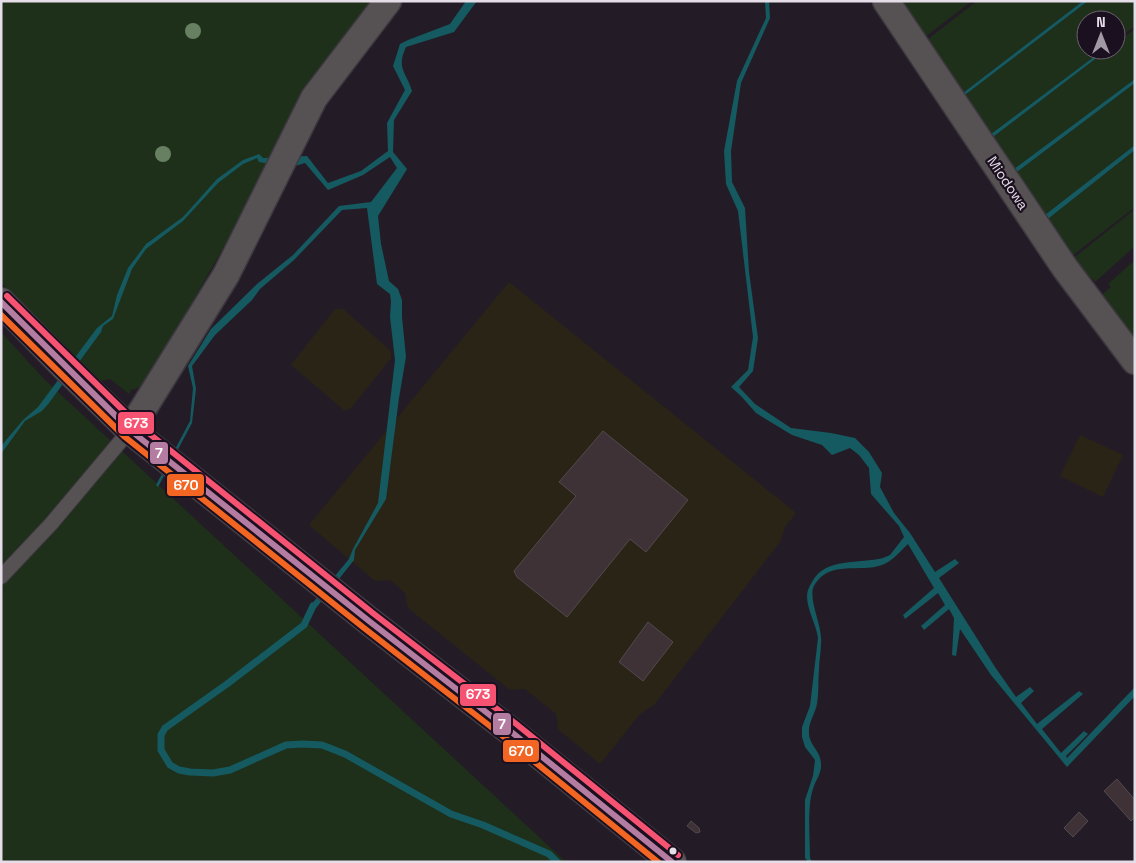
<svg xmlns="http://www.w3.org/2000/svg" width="1136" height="863" viewBox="0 0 1136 863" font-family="'Space Grotesk',sans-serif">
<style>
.industrial{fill:#2a2416}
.green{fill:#1e2f1a}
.water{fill:#145a60}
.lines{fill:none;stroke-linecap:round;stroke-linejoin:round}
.stream{stroke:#145a60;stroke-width:7}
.building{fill:#3e3237;stroke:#524a4e}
.lane-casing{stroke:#3d3840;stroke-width:16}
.street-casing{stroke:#3d3840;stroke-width:29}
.secondary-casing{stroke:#3d3840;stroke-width:30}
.lane{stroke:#565254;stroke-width:14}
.street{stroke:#565254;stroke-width:26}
.secondary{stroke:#595457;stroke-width:28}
.bus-1-casing{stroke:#1b101f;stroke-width:10}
.bus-2-casing{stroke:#1b101f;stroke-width:10}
.bus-3-casing{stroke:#1b101f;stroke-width:10}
.bus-1{stroke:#b57ca2;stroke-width:6}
.bus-2{stroke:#f26522;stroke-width:6}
.bus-3{stroke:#f65372;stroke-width:6}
.tree{fill:#678062}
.bus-dot{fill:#e5dde7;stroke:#1b101f;stroke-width:2}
.labels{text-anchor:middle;stroke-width:4.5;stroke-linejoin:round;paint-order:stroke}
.street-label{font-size:14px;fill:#e5dde7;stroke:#1b101f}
.line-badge{stroke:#1b101f;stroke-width:2}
.badge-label{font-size:14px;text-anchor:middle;font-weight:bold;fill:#fff}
</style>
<rect width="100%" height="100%" fill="#231c26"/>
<g class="industrial">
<path d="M 509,282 L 796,513 L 785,527 L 780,542 L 654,705 L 640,714 L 600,764 L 558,729 L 556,714 L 525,689 L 510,690 L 408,608 L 405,593 L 390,580 L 375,581 L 309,525 Z"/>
<path d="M 335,309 L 343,309 L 391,351 L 391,358 L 351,408 L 345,411 L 291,365 Z"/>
<path d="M 1080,435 L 1123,455 L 1103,497 L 1060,476 Z"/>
</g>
<g class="green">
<path d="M 1,1 L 381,1 L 308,101 L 148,379 L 141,386 L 133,390 L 132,389 L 129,394 L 110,379 L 100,381 L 1,283 Z"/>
<path d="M 894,1 L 972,1 L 921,40 Z"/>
<path d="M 977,1 L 1083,1 L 959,96 L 923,43 Z"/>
<path d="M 1088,1 L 1135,1 L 1135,26 L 1116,40 L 1116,20 L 1086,20 L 1086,50 L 1103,50 L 987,137 L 961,98 Z"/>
<path d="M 1135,29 L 1135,79 L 1010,172 L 989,140 L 1107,50 L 1116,50 L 1116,43 Z"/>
<path d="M 1135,83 L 1135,145 L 1041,218 L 1013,175 Z"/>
<path d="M 1135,150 L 1135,207 L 1068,259 L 1044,222 Z"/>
<path d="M 1135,209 L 1135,246 L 1095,282 L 1092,278 L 1087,283 L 1070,261 Z"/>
<path d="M 1135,260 L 1135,354 L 1096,300 L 1111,287 L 1108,284 Z"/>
<path d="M 1,332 L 45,380 L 566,862 L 1,862 Z"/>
</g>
<g class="water">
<path d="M 466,1 L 477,1 L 454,32 L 406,47 C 396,69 406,71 412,91 L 394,120 L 393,152 L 407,169 L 378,216 L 381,244 L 389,281 L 398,289 L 402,300 L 402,317 L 406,357 L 399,398 L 386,499 L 355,550 L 354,560 L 316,608 L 311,605 L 349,559 L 353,549 L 378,503 L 395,360 L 390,317 L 391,301 L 390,294 L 377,284 L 367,208 L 342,210 L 294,260 L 260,289 L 252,300 L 215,335 L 192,366 L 196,389 L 192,423 L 158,487 L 156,485 L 190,421 L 193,388 L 188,366 L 211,329 L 257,284 L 293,255 L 339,206 L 371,202 L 397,168 L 390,157 L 363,175 L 328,190 L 305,163 L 292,167 L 259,162 L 257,158 L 243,164 L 218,183 L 183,221 L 146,249 L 132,269 L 113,319 L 103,326 L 101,332 L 49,403 L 42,411 L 25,421 L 1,454 L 1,446 L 23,420 L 38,407 L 97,328 L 112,316 L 117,295 L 128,268 L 146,244 L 183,217 L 217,179 L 243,160 L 259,154 L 263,158 L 307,156 L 328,183 L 361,171 L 388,151 L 387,123 L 405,90 L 393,66 L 400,44 L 408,40 L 450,24 Z"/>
<path d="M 765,1 L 769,1 L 770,18 L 741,83 L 731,151 L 732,182 L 745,208 L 749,272 L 758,338 L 753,371 L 739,387 L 755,404 L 791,428 L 831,433 L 855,438 L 869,452 L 882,473 L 880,487 L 894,513 L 910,533 L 935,572 L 955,559 L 959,563 L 939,578 L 995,667 L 1016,697 L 1030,687 L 1034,691 L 1021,703 L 1037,724 L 1079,691 L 1083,694 L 1042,729 L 1061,753 L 1084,731 L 1088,734 L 1066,756 L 1067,758 L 1135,687 L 1135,696 L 1067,767 L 991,675 L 960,629 L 956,656 L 952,655 L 954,618 L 949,609 L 924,630 L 921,626 L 945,605 L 938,593 L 905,619 L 903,615 L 934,588 L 908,544 C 900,551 893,561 882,565 C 859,573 831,560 815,584 C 806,597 823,625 821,643 C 821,652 819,661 819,670 C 818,681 819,693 817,704 C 815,714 808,723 809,733 C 809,745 821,751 821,764 C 822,773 815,781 813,789 C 807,806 810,839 810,858 L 812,862 L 808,862 L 805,858 L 805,800 L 813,776 L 815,760 L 805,747 L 802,737 L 802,727 L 810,706 L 818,638 C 816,624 807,610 807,596 C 807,591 809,587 812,582 C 825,557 860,564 883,558 L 890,555 L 904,537 L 899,526 L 871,494 L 869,468 L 859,455 L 850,448 L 832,455 L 822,445 L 792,435 L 756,413 L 741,396 L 731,387 L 748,370 L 753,337 L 738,211 L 726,184 L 724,151 L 737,81 L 766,18 Z"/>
<path d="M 1083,1 L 1088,1 L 961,98 L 959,96 Z"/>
<path d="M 1103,50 L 1107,50 L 989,140 L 987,137 Z"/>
<path d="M 1135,79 L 1135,83 L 1013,175 L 1010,172 Z"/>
<path d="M 1135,145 L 1135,150 L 1044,222 L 1041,218 Z"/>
</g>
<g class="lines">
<path class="stream" d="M 313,606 L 304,625 L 227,684 L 165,728 L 161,735 L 161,750 L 170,765 L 179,770 L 190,772 L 213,773 L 230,770 L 286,745 L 303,744 L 322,745 L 345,754 L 451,814 L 483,825 L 549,854 L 557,862"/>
</g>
<g class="building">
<path d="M 603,431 L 688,500 L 646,552 L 630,539 L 567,617 L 517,577 L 514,571 L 576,496 L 559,482 Z"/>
<path d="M 648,622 L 673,642 L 643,681 L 619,662 Z"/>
<path d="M 1117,779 L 1135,800 L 1135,817 L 1131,821 L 1104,791 Z"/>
<path d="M 1079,812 L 1088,821 L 1073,837 L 1064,828 Z"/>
<path d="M 691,821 L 699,828 L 700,832 L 696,833 L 687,826 Z"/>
</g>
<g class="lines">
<defs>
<path id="lane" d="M 1,577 L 51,524 L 130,430"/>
<g id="street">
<path d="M 886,1 L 1065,268 L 1135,361"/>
<path d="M 130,430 L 226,275 L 314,98 L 388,1"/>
</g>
<path id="secondary" d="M 1,302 L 63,365 L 130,430 L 369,621 L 509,730 L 672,862"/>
</defs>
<use href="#lane" class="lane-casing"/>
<use href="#street" class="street-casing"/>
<use href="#secondary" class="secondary-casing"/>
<use href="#lane" class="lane"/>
<use href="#street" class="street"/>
<use href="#secondary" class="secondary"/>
<defs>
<path id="bus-1" d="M 1,302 L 130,430 L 369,621 L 509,730 L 672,862"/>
<path id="bus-2" d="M 1,315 L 125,437 L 364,628 L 504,737 L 658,862"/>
<path id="bus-3" d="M 7,296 L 136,423 L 374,614 L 515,723 L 678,855"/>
</defs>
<use href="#bus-1" class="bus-1-casing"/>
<use href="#bus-2" class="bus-2-casing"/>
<use href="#bus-3" class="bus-3-casing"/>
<use href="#bus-1" class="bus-1"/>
<use href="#bus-2" class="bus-2"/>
<use href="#bus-3" class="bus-3"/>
</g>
<g class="tree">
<circle cx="193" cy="31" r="8"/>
<circle cx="163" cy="154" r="8"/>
</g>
<circle class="bus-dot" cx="673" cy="851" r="4.5"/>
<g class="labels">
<g class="street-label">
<text transform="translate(1008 183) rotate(56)" y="5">Miodowa</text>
</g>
</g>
<g class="line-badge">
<rect x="117" y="411" width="38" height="24" rx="5" fill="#f65372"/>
<rect x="149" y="441" width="20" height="24" rx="5" fill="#b57ca2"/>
<rect x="166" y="473" width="39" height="24" rx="5" fill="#f26522"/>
<rect x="459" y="683" width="38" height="24" rx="5" fill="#f65372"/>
<rect x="492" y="712" width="20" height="24" rx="5" fill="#b57ca2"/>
<rect x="502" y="739" width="38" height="24" rx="5" fill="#f26522"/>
</g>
<g class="badge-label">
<text x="136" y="428">673</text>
<text x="159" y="458">7</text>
<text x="186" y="490">670</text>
<text x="478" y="699">673</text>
<text x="502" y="729">7</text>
<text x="521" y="756">670</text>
</g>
<rect width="1136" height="863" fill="none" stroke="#e5dde7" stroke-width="5"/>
<g transform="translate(1101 35)"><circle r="24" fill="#1b101f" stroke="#6c626f"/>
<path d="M0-4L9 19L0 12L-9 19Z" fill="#a199a3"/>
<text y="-8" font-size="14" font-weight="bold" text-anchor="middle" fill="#e5dde7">N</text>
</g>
</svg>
